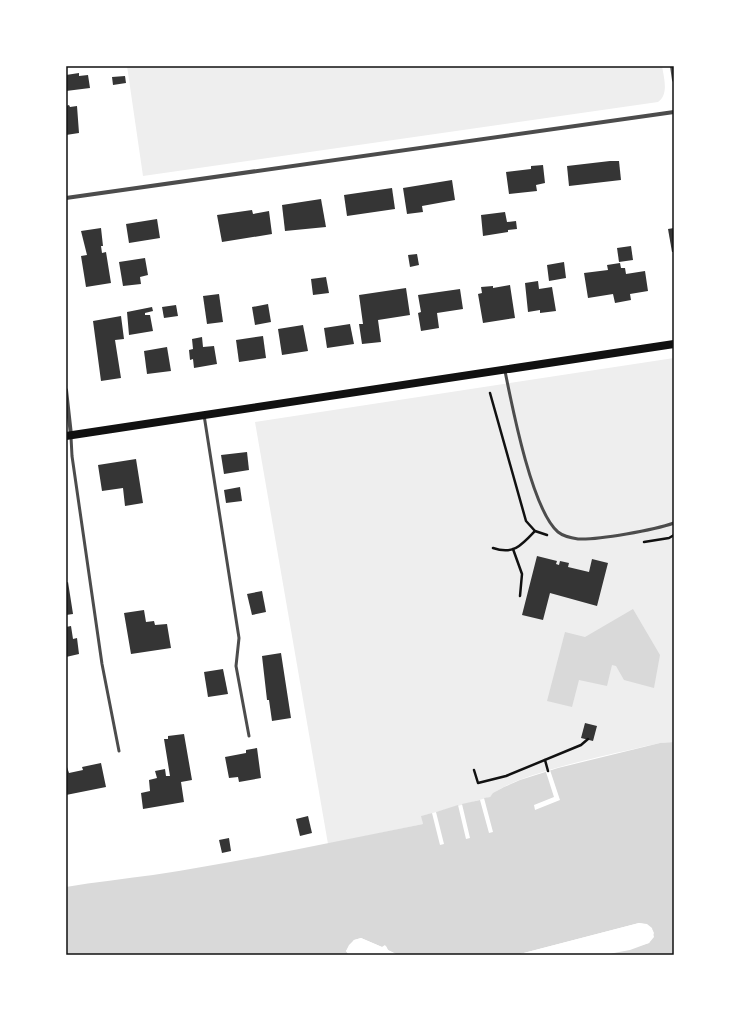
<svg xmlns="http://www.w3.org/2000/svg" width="740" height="1021" viewBox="0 0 740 1021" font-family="'Titillium Web',sans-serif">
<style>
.green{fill:#eee}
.water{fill:#d9d9d9}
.pier{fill:#fff}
.building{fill:#353535}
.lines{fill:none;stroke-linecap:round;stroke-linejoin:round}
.path{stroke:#111;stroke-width:2.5}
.service{stroke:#4c4c4c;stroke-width:3}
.minor{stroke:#4c4c4c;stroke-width:4}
.secondary{stroke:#111;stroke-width:8}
.neatline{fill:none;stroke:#111;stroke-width:1.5}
</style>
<rect width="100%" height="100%" fill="#fff"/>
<g class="green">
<path d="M 127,66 L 662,66 C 664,78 669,95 658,102 L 143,176 Z"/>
<path d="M 674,358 L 674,742 L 660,743 C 627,751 508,774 490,797 L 422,816 L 423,824 L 328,844 L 255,422 Z"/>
</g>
<g class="water">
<path d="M 633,609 L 660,655 L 654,688 L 624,680 L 616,666 L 612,665 L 607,686 L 579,680 L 572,707 L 547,701 L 565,632 L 585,637 Z"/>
<path d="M 674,742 L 674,955 L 605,955 L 649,943 L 654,933 C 651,926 647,924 639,923 L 516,955 L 398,955 L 388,950 L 386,946 L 382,947 L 361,938 L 354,940 L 346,951 L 349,955 L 66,955 L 66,887 C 95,882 124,879 153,875 C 244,861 334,842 423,824 L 421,816 L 432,813 L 440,845 L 444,844 L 436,812 L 458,805 L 466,839 L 470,838 L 462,804 L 480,800 L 489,833 L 493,832 L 484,798 L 490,797 L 493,793 L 504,787 L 520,780 L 558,768 L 660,743 Z"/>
</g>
<g class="pier">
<path d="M 550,770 L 560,800 L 535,810 L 534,805 L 554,797 L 546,772 Z"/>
<path d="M 639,923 L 647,924 L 652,928 L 654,937 L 649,943 L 630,950 L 603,955 L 605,953 L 648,942 L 652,936 L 650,930 L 646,926 L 639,925 L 523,955 L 516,955 Z"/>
<path d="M 361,938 L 382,947 L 385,945 L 388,950 L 398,955 L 387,952 L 385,948 L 382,949 L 361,940 L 355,942 L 350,946 L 348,951 L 351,955 L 349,955 L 346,951 L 349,945 L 354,940 Z"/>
</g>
<g class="building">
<path d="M 79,73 L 79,76 L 88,75 L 90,88 L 66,91 L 66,75 Z"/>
<path d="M 125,76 L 126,83 L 113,85 L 112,77 Z"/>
<path d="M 69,105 L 70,107 L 77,106 L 79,133 L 66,135 L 66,106 Z"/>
<path d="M 610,161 L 619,161 L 621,180 L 569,186 L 567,166 Z"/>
<path d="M 543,165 L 545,183 L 536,185 L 537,191 L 509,194 L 506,172 L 531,169 L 531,166 Z"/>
<path d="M 452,180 L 455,200 L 422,206 L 423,212 L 407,214 L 403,188 Z"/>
<path d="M 392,188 L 395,209 L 347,216 L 344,195 Z"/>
<path d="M 321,199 L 326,227 L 285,231 L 282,205 Z"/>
<path d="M 252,210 L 253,214 L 269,211 L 272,234 L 222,242 L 217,215 Z"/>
<path d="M 505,212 L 507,222 L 516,221 L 517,229 L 508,230 L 508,232 L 483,236 L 481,215 Z"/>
<path d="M 157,219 L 160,238 L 129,243 L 126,224 Z"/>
<path d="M 101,228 L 103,246 L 101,246 L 102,253 L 106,252 L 111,283 L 86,287 L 81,256 L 87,255 L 81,231 Z"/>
<path d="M 674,228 L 674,252 L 672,252 L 668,229 Z"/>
<path d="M 631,246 L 633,260 L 619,262 L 617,248 Z"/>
<path d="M 417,254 L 419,265 L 410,267 L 408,255 Z"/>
<path d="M 145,258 L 148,275 L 140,277 L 141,284 L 123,286 L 119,262 Z"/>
<path d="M 564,262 L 566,278 L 549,281 L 547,265 Z"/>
<path d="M 620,263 L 621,268 L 625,268 L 626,274 L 645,271 L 648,291 L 630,294 L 631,300 L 615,303 L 613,294 L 588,298 L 584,273 L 608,270 L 607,265 Z"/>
<path d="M 326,277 L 329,293 L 313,295 L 311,279 Z"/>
<path d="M 538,281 L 539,289 L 552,287 L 556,311 L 540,313 L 540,310 L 528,312 L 525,283 Z"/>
<path d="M 510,285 L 515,318 L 483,323 L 478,294 L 482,293 L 481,287 L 493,286 L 493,288 Z"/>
<path d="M 406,288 L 410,315 L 378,320 L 381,342 L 362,344 L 359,324 L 363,324 L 359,295 Z"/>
<path d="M 460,289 L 463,309 L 437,313 L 439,328 L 421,331 L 418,313 L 421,312 L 418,295 Z"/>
<path d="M 219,294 L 223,322 L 207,324 L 203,296 Z"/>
<path d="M 268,304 L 271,322 L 255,325 L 252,307 Z"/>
<path d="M 176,305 L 178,316 L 164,318 L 162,307 Z"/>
<path d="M 152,307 L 153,311 L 145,313 L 145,315 L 150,315 L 153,331 L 129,335 L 127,312 Z"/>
<path d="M 121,316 L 124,339 L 115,340 L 121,378 L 101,381 L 93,321 Z"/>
<path d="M 350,324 L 354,344 L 327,348 L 324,328 Z"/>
<path d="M 303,325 L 308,351 L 282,355 L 278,329 Z"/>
<path d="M 263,336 L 266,358 L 239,362 L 236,340 Z"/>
<path d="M 202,337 L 203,347 L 214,346 L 217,364 L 194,368 L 193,359 L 190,360 L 189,350 L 193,349 L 192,339 Z"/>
<path d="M 167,347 L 171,371 L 147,374 L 144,351 Z"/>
<path d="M 247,452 L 249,470 L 224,474 L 221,455 Z"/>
<path d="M 136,459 L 143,503 L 125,506 L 123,488 L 102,491 L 98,465 Z"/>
<path d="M 240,487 L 242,501 L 226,503 L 224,490 Z"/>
<path d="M 537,556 L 557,561 L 556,564 L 559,565 L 560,561 L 569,563 L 568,567 L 589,572 L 592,559 L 608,563 L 597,606 L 550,593 L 543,620 L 522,615 Z"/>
<path d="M 68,582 L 73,614 L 66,615 L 66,583 Z"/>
<path d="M 262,591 L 266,612 L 252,615 L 247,594 Z"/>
<path d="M 144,610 L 146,622 L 154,621 L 155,625 L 167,624 L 171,648 L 131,654 L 124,613 Z"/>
<path d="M 71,626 L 73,639 L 77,638 L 79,654 L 66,657 L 66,627 Z"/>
<path d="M 281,653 L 291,718 L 272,721 L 269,700 L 267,700 L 262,656 Z"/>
<path d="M 223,669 L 228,694 L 208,697 L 204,672 Z"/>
<path d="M 585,723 L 597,726 L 593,741 L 581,738 Z"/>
<path d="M 184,734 L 192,780 L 181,782 L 184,802 L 143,809 L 141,793 L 150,791 L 149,780 L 157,778 L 155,771 L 165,769 L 166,776 L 170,776 L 164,739 L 168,739 L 168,736 Z"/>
<path d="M 257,748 L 261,778 L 239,782 L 238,777 L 229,778 L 225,757 L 246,753 L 246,750 Z"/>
<path d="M 101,763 L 106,787 L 66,795 L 66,764 L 69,773 L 83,770 L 82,767 Z"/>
<path d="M 308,816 L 312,833 L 300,836 L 296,819 Z"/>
<path d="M 229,838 L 231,851 L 222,853 L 219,840 Z"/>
</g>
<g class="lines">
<g class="path">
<path d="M 490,393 L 526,521 L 535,531 L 547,535"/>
<path d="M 644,542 L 669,538 L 674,535"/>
<path d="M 493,548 C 513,555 521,546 535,531"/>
<path d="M 513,549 L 522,574 L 520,596"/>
<path d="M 545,760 L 548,771"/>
<path d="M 474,770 L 478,783 L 506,776 L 581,745 L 588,739"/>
</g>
<g class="service">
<path d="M 505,371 C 512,406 532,510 558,532 C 563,536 571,538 578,539 C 599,540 654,530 674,523"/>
<path d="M 204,415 L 239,638 L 236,666 L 249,736"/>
<path d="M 71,437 L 72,456 L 102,664 L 119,751"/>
</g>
<g class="minor">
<path d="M 672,66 L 674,80"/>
<path d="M 66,198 L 674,112"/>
<path d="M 66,390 L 71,435"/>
</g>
<path class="secondary" d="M 66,436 L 674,344"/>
</g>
<rect width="740" height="1021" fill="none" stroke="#ffffff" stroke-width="134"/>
<rect x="67" y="67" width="606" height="887" class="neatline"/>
</svg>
